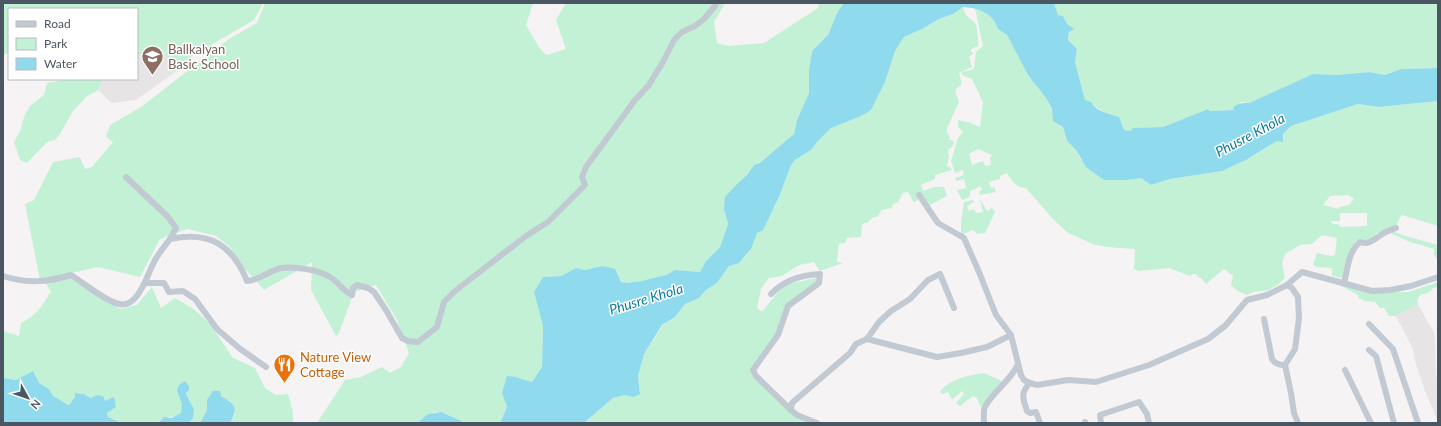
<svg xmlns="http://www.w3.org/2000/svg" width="1441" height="426" viewBox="0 0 1441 426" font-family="Lato,sans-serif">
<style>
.education{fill:#e6e4e5}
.green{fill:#c3f1d5;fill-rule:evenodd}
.water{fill:#90daee}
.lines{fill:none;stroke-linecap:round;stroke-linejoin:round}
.minor{stroke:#c1cad2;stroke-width:6}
.labels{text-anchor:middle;stroke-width:3;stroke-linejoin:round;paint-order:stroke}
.education-label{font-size:13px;fill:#785e54;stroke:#fff;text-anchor:start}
.food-label{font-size:13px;fill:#c56008;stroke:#fff;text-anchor:start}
.water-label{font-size:14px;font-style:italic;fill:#0c7c9b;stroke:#fff}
</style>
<rect width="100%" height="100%" fill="#f5f3f3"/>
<g class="education">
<path d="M 160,47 L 168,59 L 174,73 L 136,100 L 112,103 L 98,90 L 103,79 L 137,79 L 137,56 Z"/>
<path d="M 1418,304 L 1427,321 L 1434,332 L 1435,338 L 1436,375 L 1438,383 L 1438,422 L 1425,391 L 1415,361 L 1413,349 L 1396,316 Z"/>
</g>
<g class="green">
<path d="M 3,3 L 263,3 L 254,20 L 192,56 L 174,73 L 168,59 L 160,47 L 137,56 L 137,9 L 9,9 L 9,53 L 3,55 Z"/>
<path d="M 265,3 L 533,3 L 526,25 L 540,49 L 547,55 L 566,49 L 556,20 L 566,3 L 725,3 L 714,22 L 717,43 L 728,46 L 764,43 L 818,8 L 819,3 L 844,3 L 838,11 L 828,35 L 812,51 L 809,70 L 809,93 L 797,120 L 794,134 L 760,164 L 754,165 L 747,175 L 738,183 L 724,209 L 728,224 L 720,247 L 706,261 L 700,272 L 675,270 L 666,275 L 641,281 L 627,283 L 622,282 L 602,266 L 585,270 L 576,268 L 561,276 L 543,277 L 534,292 L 543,326 L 542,367 L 532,382 L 516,377 L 502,393 L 507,407 L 500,423 C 490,423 474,425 465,422 C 442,415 440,403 417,423 L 317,423 L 345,380 L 361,377 L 382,367 L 390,373 L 401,367 L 409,353 L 397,320 L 376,285 L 354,292 L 339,333 L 336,336 L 311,290 L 312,262 L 264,290 L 241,264 L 230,247 L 216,236 L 187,229 L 160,239 L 140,277 L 98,267 L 40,280 L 25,204 L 34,200 L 53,162 L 80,157 L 85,169 L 92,167 L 113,142 L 106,137 L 110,125 L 141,107 L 229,39 L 257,23 Z"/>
<path d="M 1054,3 L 1438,3 L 1438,68 L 1401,69 L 1385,75 L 1369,72 L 1337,75 L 1313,74 L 1249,103 L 1242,102 L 1234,110 L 1210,111 L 1208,109 L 1163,127 L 1134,128 L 1131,131 L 1124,130 L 1119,117 L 1104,112 L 1085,100 L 1075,62 L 1077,49 L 1068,41 L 1069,32 L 1073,29 L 1067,24 L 1063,16 L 1058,15 Z"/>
<path d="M 963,7 C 966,20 972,17 976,25 C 977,28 979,44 978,46 L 971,49 L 971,52 L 973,52 L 973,54 L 969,57 L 972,67 L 959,73 L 962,84 L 957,88 L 955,91 L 959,102 L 947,128 L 947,132 L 950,137 L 949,140 L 952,140 L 954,142 L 953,146 L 948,150 L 949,157 L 947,166 L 951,168 L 952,170 L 935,175 L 935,179 L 921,185 L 923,191 L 934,187 L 944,187 L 947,196 L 928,206 L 919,198 L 914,203 L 908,192 L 903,193 L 898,202 L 893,204 L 892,208 L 882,210 L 877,217 L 873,217 L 867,223 L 864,223 L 862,225 L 861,237 L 847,238 L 845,243 L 839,244 L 837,262 L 843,263 L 820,271 L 814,262 L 799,265 L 782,276 L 769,278 L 761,289 L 757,308 L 762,312 L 777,293 L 787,284 L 817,278 L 815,284 L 788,305 L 775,337 L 757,363 L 750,369 L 770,394 L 812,423 L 584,423 L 613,398 L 625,395 L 633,397 L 640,394 L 638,376 L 644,354 L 663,325 L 675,317 L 685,304 L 699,298 L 706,290 L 717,283 L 729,266 C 750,260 748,250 757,233 C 761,224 769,216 774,208 C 781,194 785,179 790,165 L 795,160 L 811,150 L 817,142 L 831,128 L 871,110 L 885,82 L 895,51 L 904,37 L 922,29 L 939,19 L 953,14 Z"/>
<path d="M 975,8 C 986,11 995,18 998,29 L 1007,35 L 1028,75 L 1046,98 L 1059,125 L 1063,127 L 1067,141 L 1076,150 L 1081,160 L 1127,180 L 1141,178 L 1151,185 L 1170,179 L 1222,171 L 1246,160 L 1261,151 L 1277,141 L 1291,126 L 1358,104 L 1379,107 L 1438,101 L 1438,226 L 1402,215 L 1400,217 L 1396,227 L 1381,233 L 1377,233 L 1371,241 L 1360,240 L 1355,241 L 1344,275 L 1342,278 L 1332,276 L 1332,268 L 1317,267 L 1313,265 L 1317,253 L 1332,256 L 1335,255 L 1337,238 L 1322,235 L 1312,244 L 1300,245 L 1285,254 L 1282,263 L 1285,278 C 1280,283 1274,288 1268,290 C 1260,292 1254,290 1248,295 L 1239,292 L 1231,285 L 1233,276 L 1224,269 L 1206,284 L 1201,278 L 1198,277 L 1196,274 L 1193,274 L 1190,276 L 1169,268 L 1139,271 L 1134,269 L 1135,249 L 1107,247 L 1093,244 L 1068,233 L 1052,218 L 1026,188 C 1016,188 1012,181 1007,173 L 1000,176 L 1000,179 L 989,182 L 991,188 L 994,187 L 996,192 L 980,195 L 979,192 L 982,189 L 979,186 L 976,189 L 970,191 L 970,197 L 962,200 L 957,190 L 966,188 L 964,179 L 956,181 L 955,178 L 964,175 L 963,170 L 955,173 L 951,161 L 958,138 L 963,132 L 958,127 L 958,120 L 971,123 L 980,127 L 983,102 L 972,79 L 962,75 L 962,72 L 971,70 L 974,68 L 976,52 L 983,46 ZM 978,149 L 992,155 L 990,158 L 991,165 L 985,166 L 983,161 L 972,165 L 969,154 ZM 1348,195 L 1354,199 L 1349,205 L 1339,207 L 1339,209 L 1323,205 L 1330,196 ZM 1340,213 L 1367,213 L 1367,226 L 1341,227 L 1338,224 L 1333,224 L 1330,221 L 1340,221 Z"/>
<path d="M 68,79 L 103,79 L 98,90 L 86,97 L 73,111 L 60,134 L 55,140 L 47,142 L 27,163 L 20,160 L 14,142 L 20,131 L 25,114 L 31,105 L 44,95 L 47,83 Z"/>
<path d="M 980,199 L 987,211 L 992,208 L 995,212 L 985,233 L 977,234 L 973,230 L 961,235 L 961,222 L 964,202 L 973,200 L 974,202 L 967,206 L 969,211 L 974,209 L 976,213 L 983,212 Z"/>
<path d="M 1394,232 L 1406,236 L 1438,245 L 1438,257 L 1436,258 L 1434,254 L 1434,249 L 1410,242 L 1390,233 Z"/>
<path d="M 70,278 L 82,284 L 120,309 L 137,305 L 152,287 L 161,308 L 175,298 L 195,310 L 210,324 L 233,358 L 255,368 L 265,388 L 276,395 L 288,394 L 293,412 L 293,423 L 230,423 L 235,414 L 231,402 L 221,396 L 208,400 L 207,410 L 200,423 L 181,423 L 189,423 L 193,418 L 190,401 L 186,392 L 185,381 L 181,413 C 174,417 167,417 160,420 L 158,423 L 124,423 L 119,422 L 108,417 L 105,401 L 97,395 L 92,398 L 84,394 L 75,393 L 75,397 L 70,405 L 53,396 L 49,389 L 39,383 L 3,378 L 3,331 L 19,336 L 21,323 C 36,316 43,305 51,291 L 45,283 Z"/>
<path d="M 1438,282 L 1438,286 L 1435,288 L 1433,288 C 1430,293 1426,294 1421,294 L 1417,300 L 1418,304 L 1396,316 L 1389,316 L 1384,308 L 1380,308 L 1375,302 L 1365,301 L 1361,299 L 1359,299 L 1358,295 C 1351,291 1344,288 1338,283 L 1394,292 L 1408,292 Z"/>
<path d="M 984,373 L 1002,381 L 981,408 L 977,398 L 973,396 L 960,406 L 956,403 L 964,394 L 962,391 L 952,400 L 948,392 L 942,394 L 940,391 C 952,378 967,376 984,373 Z"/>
</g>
<g class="water">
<path d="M 844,3 L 1054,3 L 1058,15 L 1063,16 L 1067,24 L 1074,29 L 1069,32 L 1068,40 L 1077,49 L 1075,62 L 1085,100 L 1091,102 C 1095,111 1110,114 1119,117 L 1124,130 L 1131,131 L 1133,128 L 1163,127 L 1208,109 L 1210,111 L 1234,110 L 1233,108 C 1238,103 1243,103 1249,103 L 1313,74 L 1337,75 L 1369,72 L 1385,75 L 1401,69 L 1438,68 L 1438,101 L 1379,107 L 1358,104 L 1291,126 L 1283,134 L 1283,142 L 1277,141 L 1246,160 L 1222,171 L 1170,179 L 1151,185 L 1141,178 L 1127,180 L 1104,180 L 1086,167 L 1076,150 L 1067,141 L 1063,127 L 1053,121 L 1052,109 L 1046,98 L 1028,75 L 1007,35 L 998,29 C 993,13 979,8 963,7 L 953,14 L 939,19 L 922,29 L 904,37 L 895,51 L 885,82 L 871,110 L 861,116 L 831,128 L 817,142 L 811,150 L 795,160 L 791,165 L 779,197 L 763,230 L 757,233 L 751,249 L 739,263 L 729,266 L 717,283 L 706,290 L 699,298 L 685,304 L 675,317 L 662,325 L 644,354 L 638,376 L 640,394 L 633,397 L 625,395 L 613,398 L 584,423 L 500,423 L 507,407 L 502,393 L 507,376 L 516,377 L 532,382 L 542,367 L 543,326 L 534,292 L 543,277 L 561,276 L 576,268 L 585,270 L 602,266 L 615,269 L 621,282 L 627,283 L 641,281 L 666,275 L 675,270 L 700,272 L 706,261 L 720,247 L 728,224 L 724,209 L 725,197 L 738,183 L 747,175 L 754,165 L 760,163 L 794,134 L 797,120 L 809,93 L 809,70 L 812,51 L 828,35 L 838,11 Z"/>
<path d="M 33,371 L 39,383 L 49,389 L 53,396 L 69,405 L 75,397 L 75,393 L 84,394 L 91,398 L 97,395 L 103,396 L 105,401 L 114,397 L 116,407 L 107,413 L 108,417 L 119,422 L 124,423 L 3,423 L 3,378 L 16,380 Z"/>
<path d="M 185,381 L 189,386 L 189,390 L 186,393 L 191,404 L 194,409 L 193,418 L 189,423 L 158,423 L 164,417 L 171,418 L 181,413 L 182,404 L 177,390 L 179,385 Z"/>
<path d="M 213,391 L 220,391 L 221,396 C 235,404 239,408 230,423 L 200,423 L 207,410 L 207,400 Z"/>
<path d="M 441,412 L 466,423 L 417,423 L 428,414 Z"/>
</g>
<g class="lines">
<g class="minor">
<path d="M 126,177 L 168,217 L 176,228 L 170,239"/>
<path d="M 919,195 L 938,223 L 964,238 L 979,272 L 996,315 L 1011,335 L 1021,375 L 1024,380 L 1030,383 L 1037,385 L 1068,380 L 1096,382 L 1149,365 L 1208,339 L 1225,326 L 1247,300 L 1267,295 L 1287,285 L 1292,288 L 1298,297 L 1299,318 L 1295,349 L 1285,365 L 1291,393 L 1294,413 L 1298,423"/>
<path d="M 3,276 C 27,284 47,282 71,275 C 84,283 105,301 119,304 C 138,309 147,275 154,262 C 158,254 164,247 170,239 C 209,231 232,244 247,281 C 258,281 270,270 281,268 C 294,266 319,270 330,277 C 339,282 341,290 352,295 L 353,288 L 357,285 L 368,288 L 374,292 L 386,310 L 402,338 L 408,341 L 418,342 L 437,327 L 444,302 L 455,291 L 526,236 L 548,222 L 585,185 L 582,177 L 586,167 L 635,100 L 649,85 L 653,78 L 663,62 L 674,40 L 682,32 L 695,26 L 704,19 L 715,6 L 716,3"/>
<path d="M 145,283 L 164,283 L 169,292 L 183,291 L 195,299 L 217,329 L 239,348 L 266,367"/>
<path d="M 1344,283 C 1348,268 1348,252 1360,242 C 1370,245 1373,240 1381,235 C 1386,231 1391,230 1396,228"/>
<path d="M 1287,285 L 1302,272 L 1372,291 L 1390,290 L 1411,286 L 1438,277"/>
<path d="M 771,294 C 783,281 802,275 820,274 L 819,283 L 788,306 L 778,335 L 753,370 L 756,376 L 791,410"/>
<path d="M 1264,319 L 1272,359 C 1275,364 1279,365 1285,365"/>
<path d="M 1369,324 L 1393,349 L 1418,423"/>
<path d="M 867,339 L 879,322 L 891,311 L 910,299 L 928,280 L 940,274 L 954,308"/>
<path d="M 1369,350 L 1376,356 L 1394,423"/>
<path d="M 1345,370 L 1371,423"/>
<path d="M 1030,383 C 1020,393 1023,399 1027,411 L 1030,413 L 1036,412 L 1040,423"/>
<path d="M 1085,422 L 1085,423"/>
<path d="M 817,423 L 797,415 L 791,410 L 792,403 L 850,353 L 856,344 L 867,339 L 937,357 L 961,353 L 987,347 L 1011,335"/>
<path d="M 984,423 C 984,418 983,411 985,407 C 993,391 1010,382 1018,364"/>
<path d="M 1101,423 L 1100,415 L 1139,402 L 1147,414 L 1149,423"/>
</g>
</g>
<defs>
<symbol id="school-pin" viewBox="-11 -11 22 30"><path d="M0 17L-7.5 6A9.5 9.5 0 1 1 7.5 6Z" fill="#8d6e63" stroke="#fff"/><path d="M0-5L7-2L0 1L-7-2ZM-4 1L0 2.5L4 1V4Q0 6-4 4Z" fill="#fff"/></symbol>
<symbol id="restaurant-pin" viewBox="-11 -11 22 30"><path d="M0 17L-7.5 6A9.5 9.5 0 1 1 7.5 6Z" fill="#e8710a" stroke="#fff"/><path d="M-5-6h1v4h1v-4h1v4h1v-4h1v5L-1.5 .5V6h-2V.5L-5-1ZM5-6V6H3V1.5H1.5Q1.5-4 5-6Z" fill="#fff"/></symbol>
</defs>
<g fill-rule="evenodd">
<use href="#school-pin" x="140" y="44" width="25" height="34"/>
<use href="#restaurant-pin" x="272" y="352" width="25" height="34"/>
</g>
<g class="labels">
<g class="education-label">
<text x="168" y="54">Ballkalyan<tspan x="168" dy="15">Basic School</tspan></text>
</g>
<g class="food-label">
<text x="300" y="362">Nature View<tspan x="300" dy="15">Cottage</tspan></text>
</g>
<g class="water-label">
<text transform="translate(1250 135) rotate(-28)" y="5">Phusre Khola</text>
<text transform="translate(646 299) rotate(-17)" y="5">Phusre Khola</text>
</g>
</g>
<rect width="1441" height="426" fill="none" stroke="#4a5661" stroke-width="8"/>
<rect x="8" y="8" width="130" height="72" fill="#ffffff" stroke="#b7bbc0"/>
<rect x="16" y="21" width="20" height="6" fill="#c1cad2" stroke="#b7bbc0"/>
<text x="44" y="28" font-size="12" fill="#4a5661">Road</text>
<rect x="16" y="38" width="20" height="12" fill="#c3f1d5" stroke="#b7bbc0"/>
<text x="44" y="48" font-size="12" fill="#4a5661">Park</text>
<rect x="16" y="58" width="20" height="12" fill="#90daee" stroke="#b7bbc0"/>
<text x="44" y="68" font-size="12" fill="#4a5661">Water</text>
<g transform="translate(28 398) rotate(130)" stroke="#ffffff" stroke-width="3" paint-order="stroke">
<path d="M0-3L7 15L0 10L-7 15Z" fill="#4a5661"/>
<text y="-6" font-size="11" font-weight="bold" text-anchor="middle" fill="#4a5661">N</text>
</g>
</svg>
